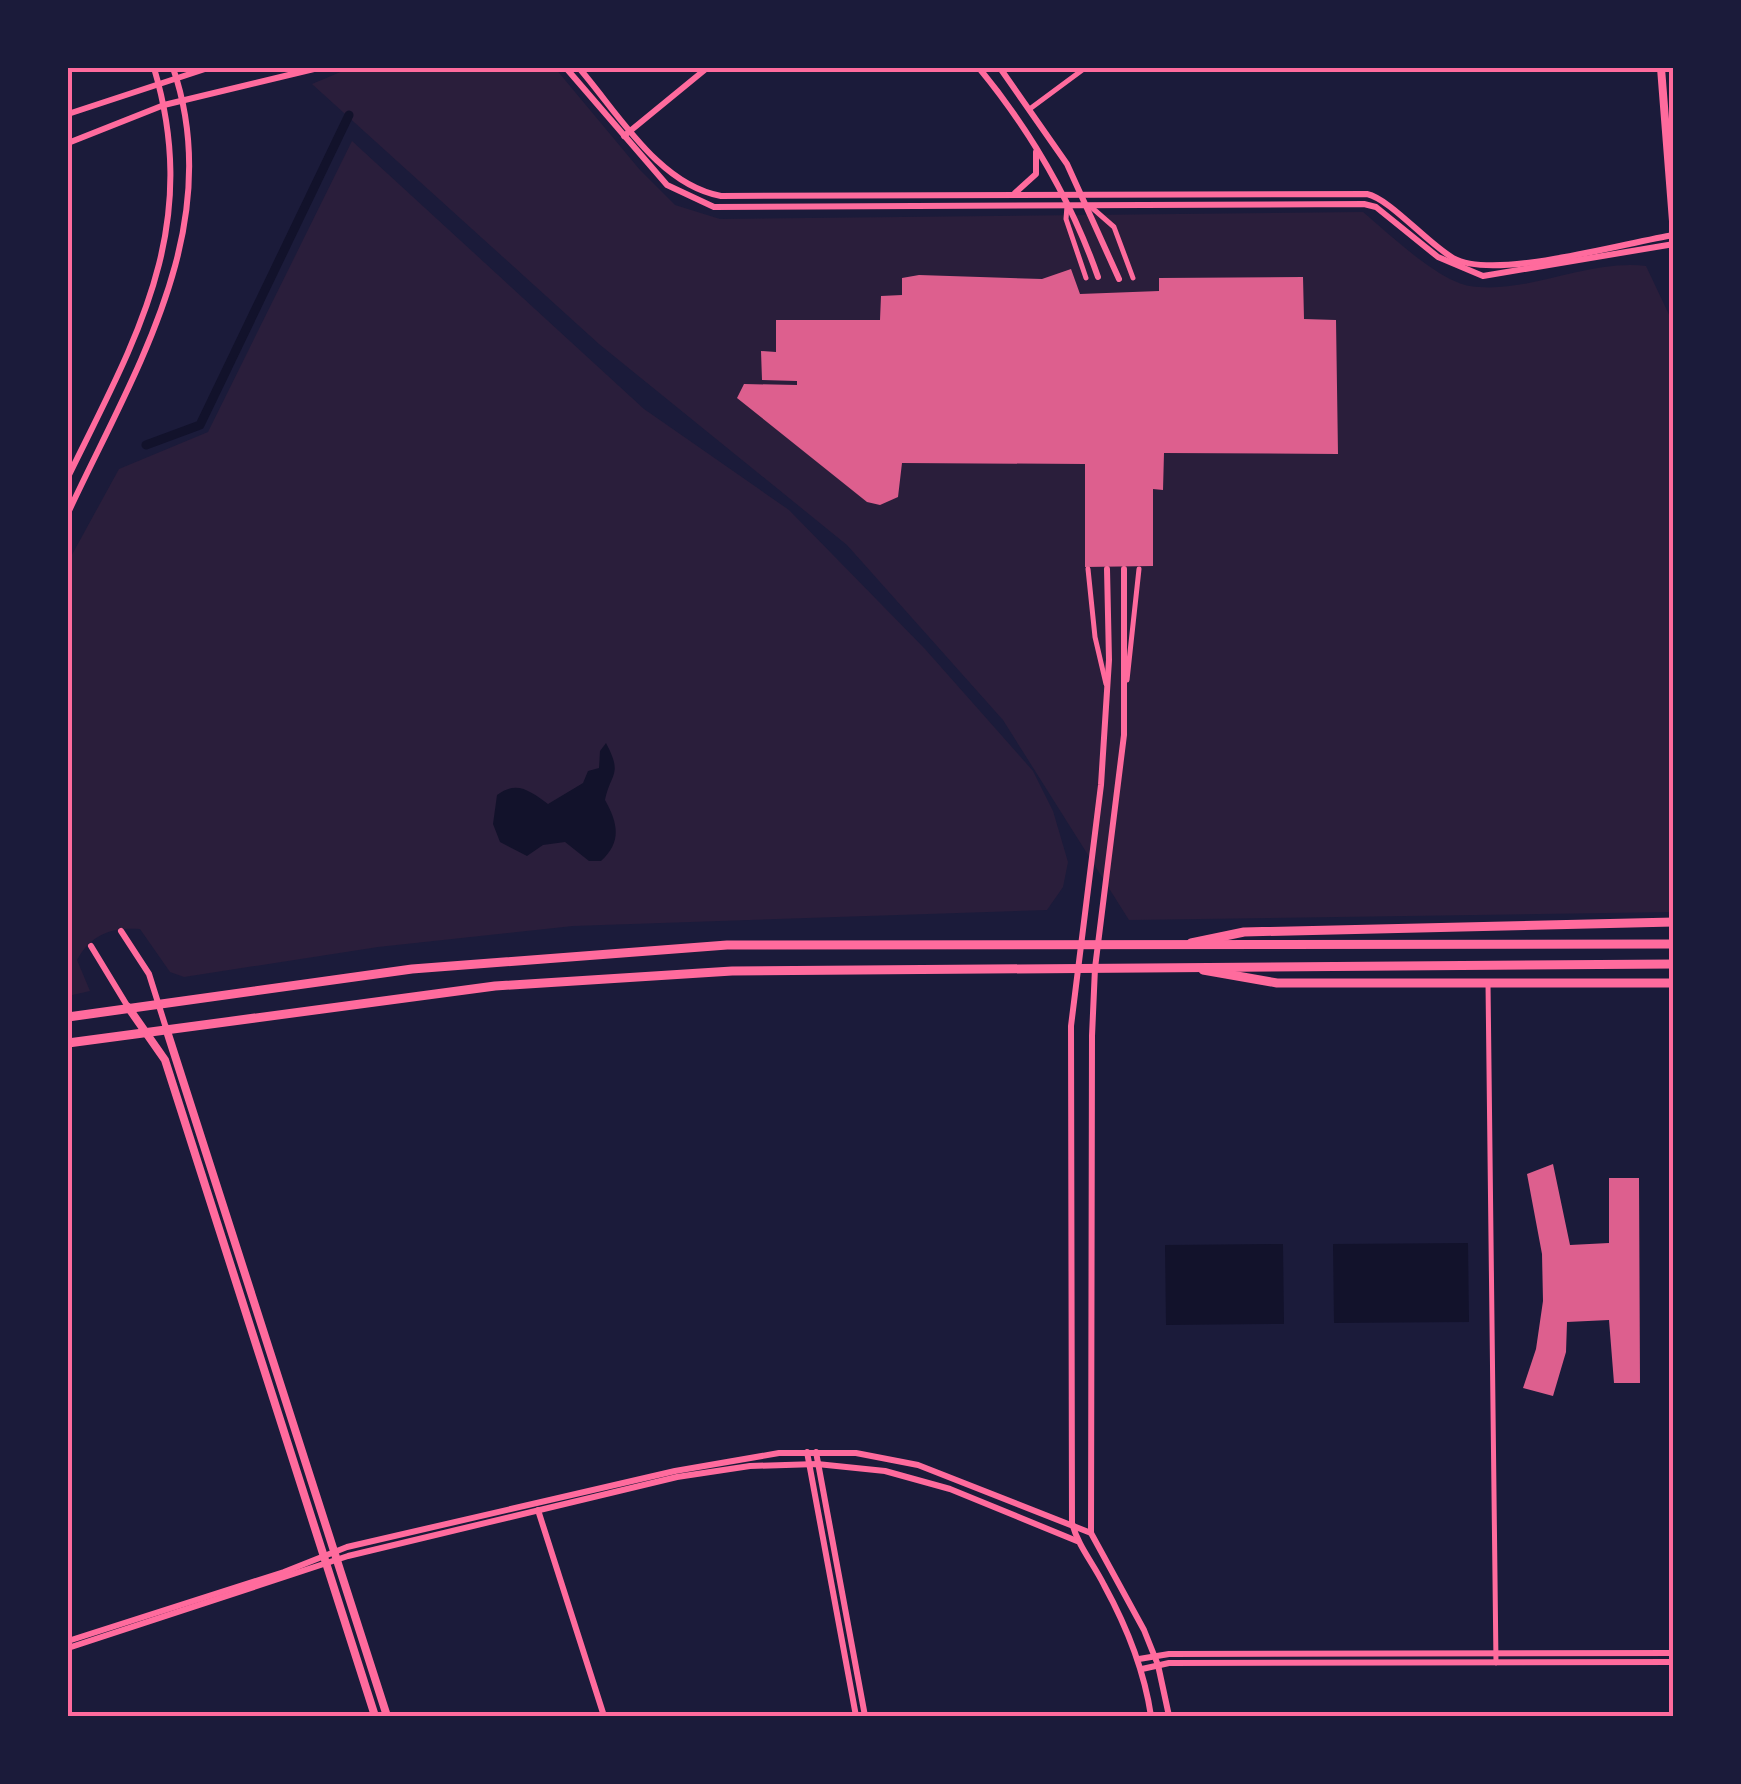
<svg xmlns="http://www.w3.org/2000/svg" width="1741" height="1784" viewBox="0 0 1741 1784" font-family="Quicksand,sans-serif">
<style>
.green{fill:#2a1e3b}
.water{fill:#12122b}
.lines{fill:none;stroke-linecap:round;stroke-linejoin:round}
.canal{stroke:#12122b;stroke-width:9}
.building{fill:#dd5f8e}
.minor{stroke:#ff6b9d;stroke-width:5}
.tertiary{stroke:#ff6b9d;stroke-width:6}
.secondary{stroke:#ff6b9d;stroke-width:8}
.primary{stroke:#ff6b9d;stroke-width:9}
.trunk{stroke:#ff6b9d;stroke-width:9}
.neatline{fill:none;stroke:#ff6b9d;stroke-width:4}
</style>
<rect width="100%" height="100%" fill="#1b1b3a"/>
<g class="green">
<path d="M 350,68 L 555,68 L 640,170 L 675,205 L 720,219 L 1363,212 C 1388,233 1438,281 1470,286 C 1526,295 1588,259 1646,266 L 1672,321 L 1673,361 L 1673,912 L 1129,920 L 1003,720 L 847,545 L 599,344 L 312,84 Z"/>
<path d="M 352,141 L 644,409 L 789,510 L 925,649 L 1033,771 L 1053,811 L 1068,862 L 1063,887 L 1047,910 L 573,926 L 378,947 L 184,977 L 170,972 L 140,929 C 112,927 91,934 77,960 L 90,991 L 68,996 L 68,562 L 119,469 L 208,432 Z"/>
</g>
<g class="water">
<path d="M 606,743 C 623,775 611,772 605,800 C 618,823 622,842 601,861 L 589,861 L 565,842 L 543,845 L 527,856 L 500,842 L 493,824 L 497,795 C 517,780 530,791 548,804 L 583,783 L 588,771 L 599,768 L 600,751 Z"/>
<path d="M 1468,1243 L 1469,1322 L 1334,1323 L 1333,1244 Z"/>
<path d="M 1283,1244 L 1284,1324 L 1166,1325 L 1165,1245 Z"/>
</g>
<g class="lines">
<path class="canal" d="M 146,445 L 200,425 L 349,115"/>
</g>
<g class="building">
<path d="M 1071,269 L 1080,294 L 1159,291 L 1159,278 L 1303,277 L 1304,319 L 1336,320 L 1338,454 L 1164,453 L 1163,490 L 1153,489 L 1153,566 L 1085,567 L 1085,464 L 902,463 L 898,497 L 880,505 L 867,502 L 737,398 L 744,384 L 797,385 L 797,381 L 762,380 L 761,351 L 776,352 L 776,320 L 880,320 L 881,296 L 902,295 L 902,278 L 919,275 L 1042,279 Z"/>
<path d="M 1553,1164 L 1570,1245 L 1609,1243 L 1609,1178 L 1639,1178 L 1640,1383 L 1614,1383 L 1609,1320 L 1567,1322 L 1566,1352 L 1553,1396 L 1523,1388 L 1536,1349 L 1543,1301 L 1542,1254 L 1527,1174 Z"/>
</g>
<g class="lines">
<g class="minor">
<path d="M 1031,108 L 1085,68"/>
<path d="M 1067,206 L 1066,219 L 1086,278"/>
<path d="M 1090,206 L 1114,227 L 1133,278"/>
<path d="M 1088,569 L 1095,637 L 1106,684"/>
<path d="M 1127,680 L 1139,569"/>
<path d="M 1488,983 L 1496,1663"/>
</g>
<g class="tertiary">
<path d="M 566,68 L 667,185 L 714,207 L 1364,204 L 1376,207 L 1438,257 L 1483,276 L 1674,244"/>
<path d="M 579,68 C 618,113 659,185 721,196 L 1367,194 C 1390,199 1427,243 1453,258 C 1494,281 1623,243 1674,235"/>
<path d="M 979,68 C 1030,130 1071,200 1098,277"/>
<path d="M 1000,68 L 1067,164 L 1119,279"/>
<path d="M 68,114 L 208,68"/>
<path d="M 624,136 L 707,68"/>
<path d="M 68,143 L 164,105 L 318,68"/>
<path d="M 1015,193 L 1036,174 L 1036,152"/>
<path d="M 68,477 C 136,338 202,229 154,68"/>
<path d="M 68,513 C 132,375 228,227 173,68"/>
<path d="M 1107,569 L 1109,660 L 1101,785 L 1071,1026 L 1072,1523 C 1078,1546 1093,1563 1104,1585 C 1127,1627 1144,1669 1151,1716"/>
<path d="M 1124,569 L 1124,735 L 1095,968 L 1092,1036 L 1091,1533 L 1144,1630 L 1158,1665 L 1169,1716"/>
<path d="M 121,931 L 149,974 L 166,1028"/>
<path d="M 91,946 L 128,1007"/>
<path d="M 807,1452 L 856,1716"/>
<path d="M 816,1452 L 865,1716"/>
<path d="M 538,1510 L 604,1716"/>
<path d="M 68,1641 L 284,1572 L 347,1547 L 675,1471 L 779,1453 L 856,1453 L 918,1465 L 1091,1533"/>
<path d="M 68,1648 L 348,1556 L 677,1477 L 750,1466 L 817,1464 L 885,1471 L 950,1489 L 1077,1541"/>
<path d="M 1139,1659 L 1169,1654 L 1674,1653"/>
<path d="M 1142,1669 L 1169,1663 L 1674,1662"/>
</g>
<g class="secondary">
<path d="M 1661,68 L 1674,234"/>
<path d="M 128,1007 L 165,1060 L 375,1716"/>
<path d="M 166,1028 L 387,1716"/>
</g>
<g class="primary">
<path d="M 1191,943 L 1244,932 L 1674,922"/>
<path d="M 1203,970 L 1277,983 L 1674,983"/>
</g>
<g class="trunk">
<path d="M 68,1017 L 412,969 L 727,945 L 1674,944"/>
<path d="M 68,1043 L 495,986 L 732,971 L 1674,964"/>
</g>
</g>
<rect width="1741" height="1784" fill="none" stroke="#1b1b3a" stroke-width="140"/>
<rect x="70" y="70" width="1601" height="1644" class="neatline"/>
</svg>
